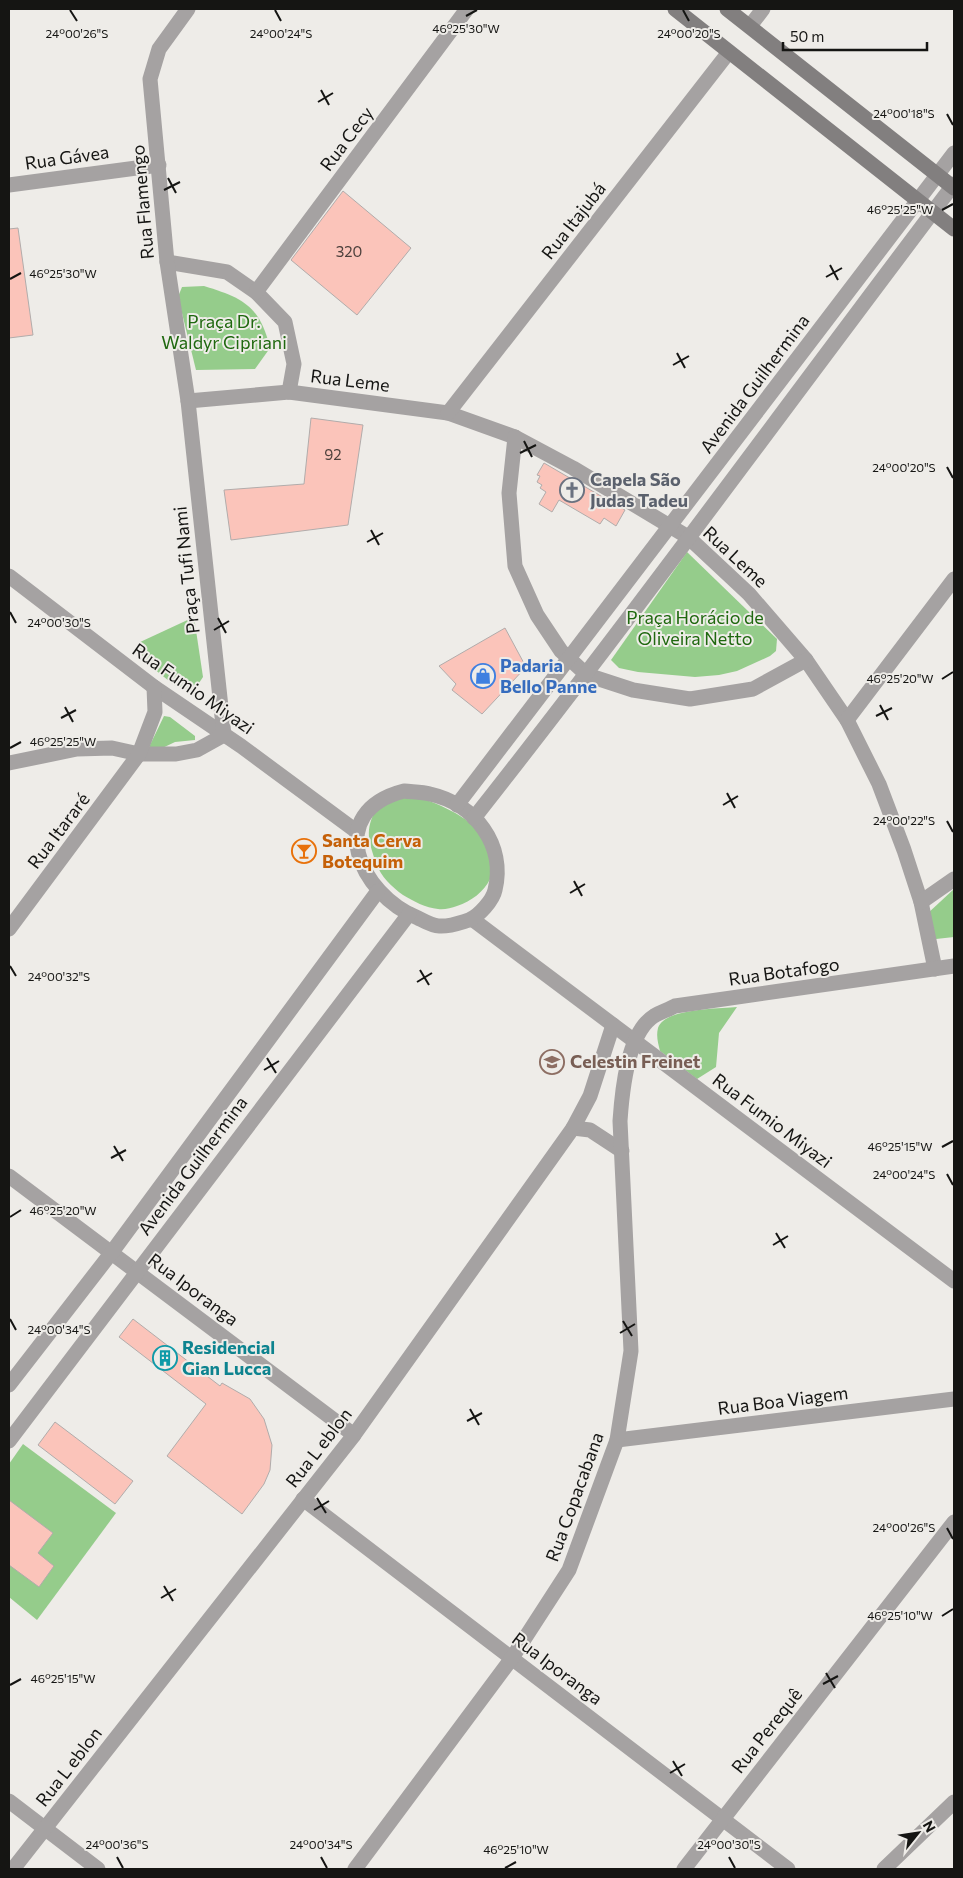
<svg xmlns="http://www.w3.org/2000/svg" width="963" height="1878" viewBox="0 0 963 1878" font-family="Commissioner,sans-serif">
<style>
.green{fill:#95cc8b}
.building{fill:#fbc4ba;stroke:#b1acab}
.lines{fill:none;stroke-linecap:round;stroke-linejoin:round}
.minor{stroke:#a5a2a2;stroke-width:15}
.tertiary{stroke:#a5a2a2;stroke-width:15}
.secondary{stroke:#827f7f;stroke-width:15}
.ticks{fill:none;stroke:#151513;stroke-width:2}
.labels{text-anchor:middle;stroke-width:4;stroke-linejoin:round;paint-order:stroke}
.number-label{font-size:15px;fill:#4e413d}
.street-label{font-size:18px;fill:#151513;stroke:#eeece8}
.park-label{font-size:18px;fill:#1f680f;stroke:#eeece8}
.worship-label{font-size:18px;font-weight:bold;fill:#5b616d;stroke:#eeece8;text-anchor:start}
.shop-label{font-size:18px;font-weight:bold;fill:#366cbe;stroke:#eeece8;text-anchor:start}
.food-label{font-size:18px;font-weight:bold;fill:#c56008;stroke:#eeece8;text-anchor:start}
.education-label{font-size:18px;font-weight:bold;fill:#785e54;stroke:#eeece8;text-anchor:start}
.culture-label{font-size:18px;font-weight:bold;fill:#0d838f;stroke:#eeece8;text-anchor:start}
.ticks-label{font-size:12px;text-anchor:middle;fill:#151513;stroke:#eeece8;stroke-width:4;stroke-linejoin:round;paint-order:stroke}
</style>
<rect width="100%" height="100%" fill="#eeece8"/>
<g class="green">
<path d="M 204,286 C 243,298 260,306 270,348 L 255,369 L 196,370 L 178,297 L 182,287 Z"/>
<path d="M 687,552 L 777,639 L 776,651 L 770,656 L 737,671 L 719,675 L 695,677 L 638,672 L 619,668 L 611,660 Z"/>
<path d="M 194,617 L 203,677 L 197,686 L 185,689 L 174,685 L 143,660 L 138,643 Z"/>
<path d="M 164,716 L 170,717 L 195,736 L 195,740 L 175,742 L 154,752 L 150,751 L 150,745 Z"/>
<path d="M 411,794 C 437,804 468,814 485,839 C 505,868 487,896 457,906 C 451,908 444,910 438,909 C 426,908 413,901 403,895 C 392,887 381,877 376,863 C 367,836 365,829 379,803 Z"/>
<path d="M 954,889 L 954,937 L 936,939 L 927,914 Z"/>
<path d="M 737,1007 L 719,1033 L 716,1067 L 697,1079 L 660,1051 C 658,1043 656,1036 658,1028 C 665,1008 718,1009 737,1007 Z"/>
<path d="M 23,1444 L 116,1513 L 37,1620 L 9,1597 L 9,1464 Z"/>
</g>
<g class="building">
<path d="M 343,191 L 411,248 L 357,315 L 291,260 Z"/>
<path d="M 18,228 L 33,335 L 9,338 L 9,229 Z"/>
<path d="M 311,418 L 363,425 L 348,525 L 231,540 L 224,490 L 304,484 Z"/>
<path d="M 544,463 L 625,510 L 616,526 L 604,518 L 600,524 L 559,500 L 552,512 L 539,504 L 546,492 L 540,488 L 542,485 L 537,482 L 540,476 L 537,475 Z"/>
<path d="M 505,628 L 526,667 L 482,714 L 452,690 L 456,684 L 439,666 Z"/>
<path d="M 133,1319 L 220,1386 L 222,1383 L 250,1399 L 264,1419 L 272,1445 L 270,1470 L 264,1484 L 242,1514 L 167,1456 L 206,1404 L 119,1337 Z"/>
<path d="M 55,1422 L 133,1481 L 115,1504 L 38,1445 Z"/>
<path d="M 9,1500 L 53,1533 L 38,1553 L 54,1566 L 39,1587 L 9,1565 Z"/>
</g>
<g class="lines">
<g class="minor">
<path d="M 750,26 L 763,9"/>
<path d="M 9,185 L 159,165"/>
<path d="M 167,262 L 227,272 L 256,292 L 285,322 L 294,364 L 289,392"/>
<path d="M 256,292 L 467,9"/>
<path d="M 188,401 L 289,392 L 448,413 L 515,437 L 573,468 L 688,537 L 749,594 L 806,660 L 847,720 L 879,784 L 904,850 L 921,902 L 935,969"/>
<path d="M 448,413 L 729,52"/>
<path d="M 515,437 L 509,493 L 515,566 L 537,615 L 561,651 L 587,675 L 633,690 L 690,699 L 753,689 L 806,660"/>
<path d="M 9,576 L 154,687 L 241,746 L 356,831"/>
<path d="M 847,720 L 954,579"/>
<path d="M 9,763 L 77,749 L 112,748 L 139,754 L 176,754 L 197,750 L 224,735 L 188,401 L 167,262 L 150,79 L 159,49 L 188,9"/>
<path d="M 921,902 L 954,879"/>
<path d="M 472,919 L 954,1281"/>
<path d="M 9,929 L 139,754 L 155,712 L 154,687"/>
<path d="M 573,1128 L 590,1130 L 622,1151"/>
<path d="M 9,1176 L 354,1435"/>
<path d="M 617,1440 L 954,1399"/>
<path d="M 303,1499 L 788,1869"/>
<path d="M 9,1801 L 98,1869"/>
<path d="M 13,1869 L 354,1435 L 573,1128 L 590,1096 L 613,1025"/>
<path d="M 355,1869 L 512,1658 L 569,1570 L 617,1440 L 631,1351 L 620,1121 C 622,1092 627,1033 654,1016 C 660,1012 668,1010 675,1006 L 954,966"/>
<path d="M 684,1869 L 954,1522"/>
</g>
<g class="tertiary">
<path d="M 404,791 C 412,792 422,792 430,794 C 475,804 506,845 495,890 C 493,900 479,916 469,920 C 459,923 449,927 439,926 C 432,926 424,921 418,918 C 359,894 323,812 404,791 Z"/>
<path d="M 457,805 L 954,153"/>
<path d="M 474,818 C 638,610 794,395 954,184"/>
<path d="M 9,1385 L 112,1252 L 378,891"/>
<path d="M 9,1441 L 409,914"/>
<path d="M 884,1869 L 954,1802"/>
</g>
<g class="secondary">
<path d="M 675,9 L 954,229"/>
<path d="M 727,9 L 954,188"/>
</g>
</g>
<path class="ticks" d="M 70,10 L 77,21M 275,10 L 281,21M 683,10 L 689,21M 466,16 L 477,10M 321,90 L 329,105M 318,102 L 333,93M 947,114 L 953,125M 168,178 L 176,193M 164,190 L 180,182M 942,210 L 953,204M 830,265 L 838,280M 826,277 L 842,268M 10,279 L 21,273M 677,353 L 685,368M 673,365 L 689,356M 524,441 L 532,457M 520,453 L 536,445M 947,467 L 953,478M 371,530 L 379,545M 367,542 L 383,533M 10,612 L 16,623M 218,618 L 226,633M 214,630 L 229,621M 942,679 L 953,672M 880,705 L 888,720M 65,707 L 73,722M 876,716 L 892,708M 61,718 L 76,710M 10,748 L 21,742M 727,793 L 735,808M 723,805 L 738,796M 947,821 L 953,832M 574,881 L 582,896M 570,893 L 585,884M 10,966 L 16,976M 420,970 L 429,985M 417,982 L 432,973M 267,1058 L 276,1073M 264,1070 L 279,1061M 114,1146 L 123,1161M 942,1147 L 953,1141M 111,1158 L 126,1150M 947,1174 L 953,1185M 10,1217 L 21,1210M 776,1233 L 785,1248M 773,1245 L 788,1236M 10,1319 L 16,1330M 623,1321 L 632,1336M 620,1333 L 635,1324M 470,1409 L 479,1425M 467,1421 L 482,1413M 317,1498 L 326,1513M 314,1510 L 329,1501M 947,1528 L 953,1539M 164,1586 L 173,1601M 161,1598 L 176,1589M 942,1616 L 953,1609M 826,1673 L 835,1688M 823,1684 L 838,1676M 10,1685 L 21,1679M 673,1761 L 682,1776M 670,1773 L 685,1764M 117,1857 L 123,1868M 321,1857 L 327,1868M 729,1857 L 735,1868M 505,1868 L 516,1862"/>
<defs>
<symbol id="church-ring" viewBox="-11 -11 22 22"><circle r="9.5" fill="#eeece8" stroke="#6b7280" stroke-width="1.5"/><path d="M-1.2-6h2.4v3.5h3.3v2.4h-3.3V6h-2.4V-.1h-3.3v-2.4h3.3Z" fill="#6b7280"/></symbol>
<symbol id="shop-ring" viewBox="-11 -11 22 22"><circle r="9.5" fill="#eeece8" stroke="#3f7fe0" stroke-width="1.5"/><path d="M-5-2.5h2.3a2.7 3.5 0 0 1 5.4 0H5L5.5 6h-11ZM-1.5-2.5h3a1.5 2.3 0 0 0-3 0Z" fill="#3f7fe0"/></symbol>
<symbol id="bar-ring" viewBox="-11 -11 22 22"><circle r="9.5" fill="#eeece8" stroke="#e8710a" stroke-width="1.5"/><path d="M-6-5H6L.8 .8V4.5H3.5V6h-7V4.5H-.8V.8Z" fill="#e8710a"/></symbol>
<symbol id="school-ring" viewBox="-11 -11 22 22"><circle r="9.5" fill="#eeece8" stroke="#8d6e63" stroke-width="1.5"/><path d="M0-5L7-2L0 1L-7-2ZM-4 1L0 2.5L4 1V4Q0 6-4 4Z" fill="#8d6e63"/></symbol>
<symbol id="building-ring" viewBox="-11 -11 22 22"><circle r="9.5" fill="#eeece8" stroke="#0f9aa8" stroke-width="1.5"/><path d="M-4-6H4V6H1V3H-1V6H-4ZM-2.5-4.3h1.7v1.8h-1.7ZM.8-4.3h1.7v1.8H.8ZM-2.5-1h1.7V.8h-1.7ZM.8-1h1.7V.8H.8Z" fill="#0f9aa8"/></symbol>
</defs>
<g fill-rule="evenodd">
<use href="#church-ring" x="558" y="476" width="28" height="28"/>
<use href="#shop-ring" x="469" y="662" width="28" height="28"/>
<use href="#bar-ring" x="290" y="837" width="28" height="28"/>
<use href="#school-ring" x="538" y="1048" width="28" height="28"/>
<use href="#building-ring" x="151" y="1344" width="28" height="28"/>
</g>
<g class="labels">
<g class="number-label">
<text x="349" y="257">320</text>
<text x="333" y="460">92</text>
</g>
<g class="street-label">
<text transform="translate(347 139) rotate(-53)" y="6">Rua Cecy</text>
<text transform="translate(67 158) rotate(-8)" y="6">Rua Gávea</text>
<text transform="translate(143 202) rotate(-95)" y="6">Rua Flamengo</text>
<text transform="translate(574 221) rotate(-52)" y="6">Rua Itajubá</text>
<text transform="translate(350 381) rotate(7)" y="6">Rua Leme</text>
<text transform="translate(755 384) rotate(-53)" y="6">Avenida Guilhermina</text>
<text transform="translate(735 557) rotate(43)" y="6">Rua Leme</text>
<text transform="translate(187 570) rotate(-96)" y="6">Praça Tufi Nami</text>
<text transform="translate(193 689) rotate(35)" y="6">Rua Fumio Miyazi</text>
<text transform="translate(59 831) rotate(-53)" y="6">Rua Itararé</text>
<text transform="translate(784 972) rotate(-8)" y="6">Rua Botafogo</text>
<text transform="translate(772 1121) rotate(37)" y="6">Rua Fumio Miyazi</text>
<text transform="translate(193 1166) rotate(-53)" y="6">Avenida Guilhermina</text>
<text transform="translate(193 1290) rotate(37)" y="6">Rua Iporanga</text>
<text transform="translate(783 1401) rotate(-7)" y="6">Rua Boa Viagem</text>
<text transform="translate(319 1448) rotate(-52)" y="6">Rua L eblon</text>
<text transform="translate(575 1497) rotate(-70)" y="6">Rua Copacabana</text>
<text transform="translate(557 1669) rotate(37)" y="6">Rua Iporanga</text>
<text transform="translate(767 1731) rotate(-52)" y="6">Rua Perequê</text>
<text transform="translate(69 1767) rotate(-52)" y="6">Rua L eblon</text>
</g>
<g class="park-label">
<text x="224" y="328">Praça Dr.<tspan x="224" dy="21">Waldyr Cipriani</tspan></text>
<text x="695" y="624">Praça Horácio de<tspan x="695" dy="21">Oliveira Netto</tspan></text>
</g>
<g class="worship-label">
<text x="590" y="486">Capela São<tspan x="590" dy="21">Judas Tadeu</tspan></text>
</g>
<g class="shop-label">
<text x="500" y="672">Padaria<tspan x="500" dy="21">Bello Panne</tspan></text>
</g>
<g class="food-label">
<text x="322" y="847">Santa Cerva<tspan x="322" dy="21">Botequim</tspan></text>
</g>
<g class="education-label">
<text x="570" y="1068">Celestin Freinet</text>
</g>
<g class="culture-label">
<text x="182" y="1354">Residencial<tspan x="182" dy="21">Gian Lucca</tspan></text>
</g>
</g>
<g class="ticks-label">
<text x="466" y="33">46°25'30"W</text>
<text x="77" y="38">24°00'26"S</text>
<text x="281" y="38">24°00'24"S</text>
<text x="689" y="38">24°00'20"S</text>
<text x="904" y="118">24°00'18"S</text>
<text x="900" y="214">46°25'25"W</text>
<text x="63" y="278">46°25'30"W</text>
<text x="904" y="472">24°00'20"S</text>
<text x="59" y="627">24°00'30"S</text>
<text x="900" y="683">46°25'20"W</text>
<text x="63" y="746">46°25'25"W</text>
<text x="904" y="825">24°00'22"S</text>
<text x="59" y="981">24°00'32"S</text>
<text x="900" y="1151">46°25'15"W</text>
<text x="904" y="1179">24°00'24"S</text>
<text x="63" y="1215">46°25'20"W</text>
<text x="59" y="1334">24°00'34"S</text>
<text x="904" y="1532">24°00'26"S</text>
<text x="900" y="1620">46°25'10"W</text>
<text x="63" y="1683">46°25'15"W</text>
<text x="117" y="1849">24°00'36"S</text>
<text x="321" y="1849">24°00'34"S</text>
<text x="729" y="1849">24°00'30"S</text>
<text x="516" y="1854">46°25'10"W</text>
</g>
<rect width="963" height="1878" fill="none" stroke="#151513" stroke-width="20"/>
<g transform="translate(918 1833) rotate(60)" stroke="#eeece8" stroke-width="4" paint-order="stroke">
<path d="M0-4L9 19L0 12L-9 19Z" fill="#151513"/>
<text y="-8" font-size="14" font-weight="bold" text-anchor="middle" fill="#151513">N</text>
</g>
<path d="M783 42v8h144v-8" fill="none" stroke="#151513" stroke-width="2.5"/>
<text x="790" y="42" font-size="15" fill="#151513" stroke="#eeece8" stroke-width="4" paint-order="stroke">50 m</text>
</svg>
